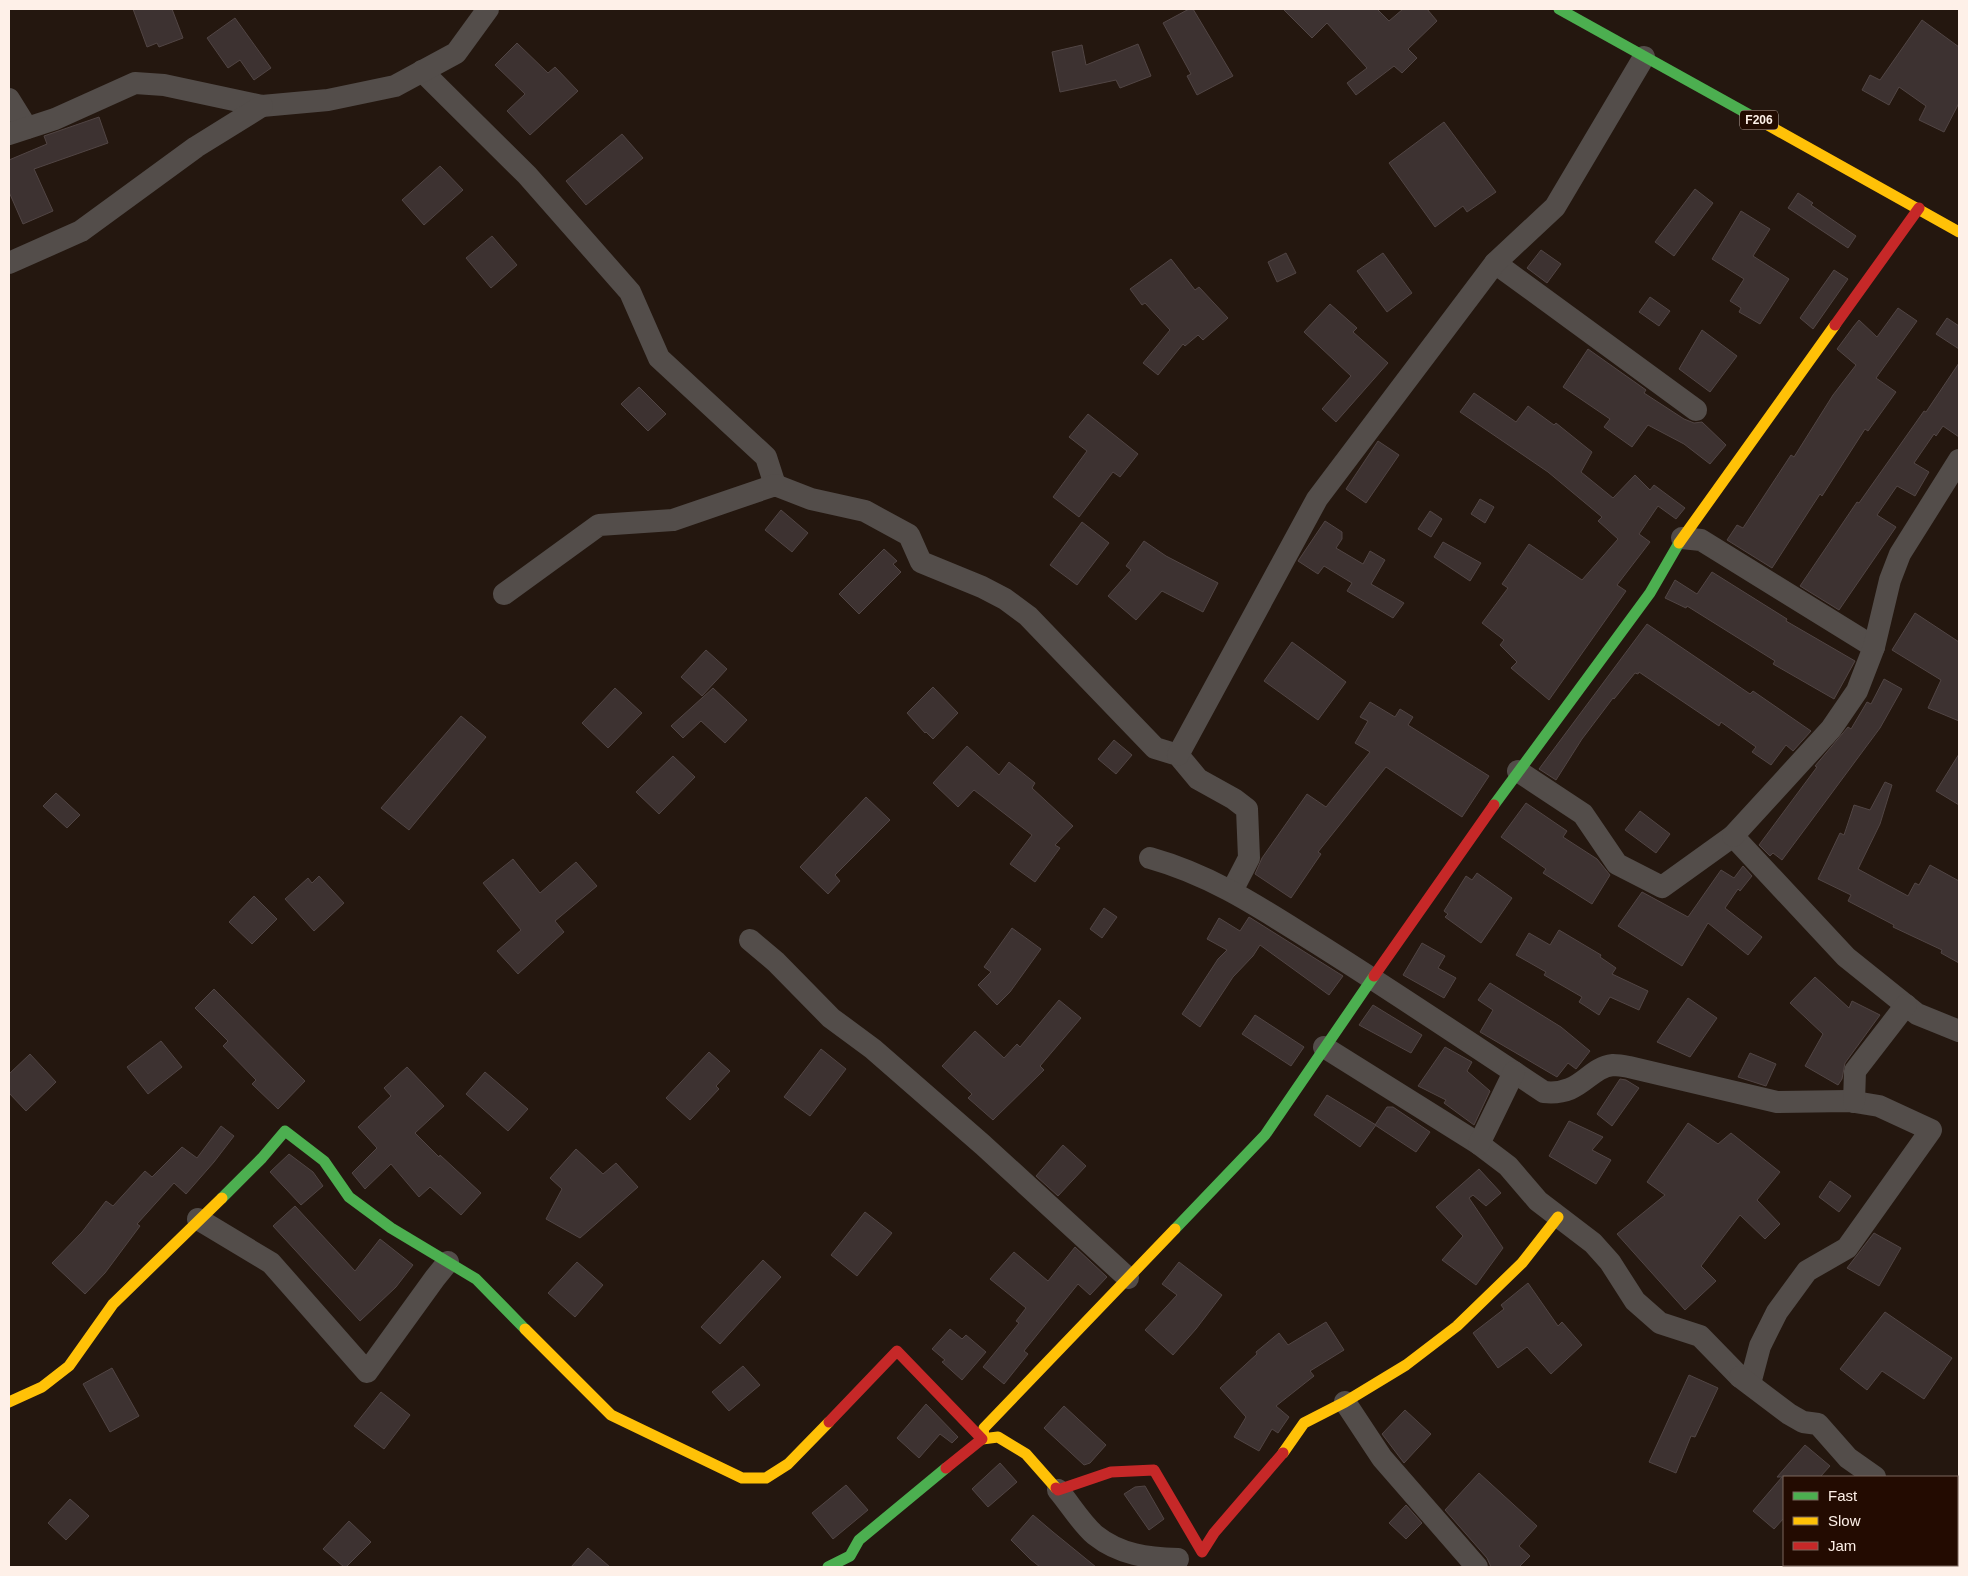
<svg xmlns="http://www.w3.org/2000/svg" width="1968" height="1576" viewBox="0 0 1968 1576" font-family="Arial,sans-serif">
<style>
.building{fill:#3d3231;stroke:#514544}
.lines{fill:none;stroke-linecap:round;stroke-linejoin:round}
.street{stroke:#534d4a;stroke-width:22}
.fast{stroke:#4caf50;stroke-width:11}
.slow{stroke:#ffc107;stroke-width:11}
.jam{stroke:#c62828;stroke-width:11}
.labels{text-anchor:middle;stroke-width:5;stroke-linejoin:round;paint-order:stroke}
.shield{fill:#230b01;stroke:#bcaba3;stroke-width:1}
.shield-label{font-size:12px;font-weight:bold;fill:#fef0e8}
</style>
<rect width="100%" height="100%" fill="#24170f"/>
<g class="building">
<path d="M 133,9 L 172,9 L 183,38 L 159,47 L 157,43 L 147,47 Z"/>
<path d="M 1189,9 L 1193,9 L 1233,76 L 1197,95 L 1187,76 L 1191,74 L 1163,23 Z"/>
<path d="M 1283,9 L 1377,9 L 1389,21 L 1403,9 L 1427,9 L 1437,21 L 1408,49 L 1417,58 L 1402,73 L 1394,66 L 1356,95 L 1347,83 L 1367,68 L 1327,23 L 1312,38 Z"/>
<path d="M 235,18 L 271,68 L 254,80 L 240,60 L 228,68 L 207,38 Z"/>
<path d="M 1922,20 L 1959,47 L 1959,103 L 1944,132 L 1919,120 L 1926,106 L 1899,87 L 1889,105 L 1862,90 L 1870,75 L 1880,80 Z"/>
<path d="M 517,43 L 548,73 L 555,67 L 578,91 L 530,135 L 507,111 L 525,94 L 495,65 Z"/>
<path d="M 1138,44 L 1151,76 L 1120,88 L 1116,80 L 1060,92 L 1052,52 L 1082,45 L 1086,65 Z"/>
<path d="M 99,117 L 108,143 L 34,169 L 53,211 L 23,224 L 9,192 L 9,160 L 47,144 L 44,136 Z"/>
<path d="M 1444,122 L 1496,192 L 1467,212 L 1463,206 L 1435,227 L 1389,163 Z"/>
<path d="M 622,134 L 643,158 L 586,205 L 566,181 Z"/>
<path d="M 440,166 L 463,190 L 424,225 L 402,200 Z"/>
<path d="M 1695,189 L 1713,203 L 1674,256 L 1655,242 Z"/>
<path d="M 1798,193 L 1813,203 L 1811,205 L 1856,236 L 1848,248 L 1788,208 Z"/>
<path d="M 1741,211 L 1770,229 L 1753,256 L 1789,279 L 1760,324 L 1739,312 L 1741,308 L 1730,301 L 1744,279 L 1712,259 Z"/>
<path d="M 492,236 L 517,265 L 491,288 L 466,258 Z"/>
<path d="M 1541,250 L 1561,264 L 1547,283 L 1527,268 Z"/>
<path d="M 1286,253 L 1296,273 L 1277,282 L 1268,262 Z"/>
<path d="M 1383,253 L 1412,293 L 1387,312 L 1357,271 Z"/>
<path d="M 1171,259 L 1195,290 L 1199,287 L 1228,318 L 1203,340 L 1198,335 L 1185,346 L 1183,344 L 1158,375 L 1143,363 L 1170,330 L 1145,303 L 1142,305 L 1130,289 Z"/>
<path d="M 1834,270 L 1848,279 L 1813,329 L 1800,318 Z"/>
<path d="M 1650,297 L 1670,311 L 1659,326 L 1639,312 Z"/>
<path d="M 1330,304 L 1357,328 L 1353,332 L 1388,363 L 1336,422 L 1322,409 L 1351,376 L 1304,332 Z"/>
<path d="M 1898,308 L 1917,321 L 1876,378 L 1896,392 L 1868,431 L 1865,429 L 1822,496 L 1820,494 L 1772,568 L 1727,540 L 1737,525 L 1743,528 L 1791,455 L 1794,457 L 1833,395 L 1856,365 L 1837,349 L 1854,326 L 1859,320 L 1877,337 Z"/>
<path d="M 1947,318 L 1959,326 L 1959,349 L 1936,334 Z"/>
<path d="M 1702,330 L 1737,356 L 1710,392 L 1679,369 Z"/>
<path d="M 1588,349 L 1646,390 L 1644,393 L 1684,419 L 1694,423 L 1702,422 L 1726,445 L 1710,464 L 1684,444 L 1648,425 L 1632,447 L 1604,427 L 1610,419 L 1563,387 Z"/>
<path d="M 1959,363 L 1959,437 L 1943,426 L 1936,436 L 1934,434 L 1914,463 L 1929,472 L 1915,496 L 1897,486 L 1877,515 L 1896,527 L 1839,610 L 1800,586 L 1857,502 L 1859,503 L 1924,411 L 1926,412 Z"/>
<path d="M 639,387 L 666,414 L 648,431 L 621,404 Z"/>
<path d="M 1474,393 L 1516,422 L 1528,406 L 1554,425 L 1556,423 L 1592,452 L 1581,472 L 1613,498 L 1635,475 L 1650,490 L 1654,485 L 1685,508 L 1676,519 L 1658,506 L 1639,534 L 1650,542 L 1617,585 L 1626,591 L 1549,700 L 1511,668 L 1517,662 L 1500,645 L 1504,640 L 1482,623 L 1508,588 L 1502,584 L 1529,544 L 1582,580 L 1618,539 L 1598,521 L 1602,517 L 1548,472 L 1460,412 Z"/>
<path d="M 1088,414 L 1138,454 L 1120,477 L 1113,472 L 1079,517 L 1053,497 L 1087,451 L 1069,437 Z"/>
<path d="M 1378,441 L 1399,455 L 1366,503 L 1346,489 Z"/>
<path d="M 1480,499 L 1494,507 L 1485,523 L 1471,514 Z"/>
<path d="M 781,510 L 808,533 L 792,552 L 765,530 Z"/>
<path d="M 1430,511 L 1442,519 L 1431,537 L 1418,529 Z"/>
<path d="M 1325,521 L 1342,532 L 1342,539 L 1336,548 L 1363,564 L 1370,551 L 1385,560 L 1371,584 L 1404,603 L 1393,618 L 1347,591 L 1352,583 L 1324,566 L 1318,574 L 1298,561 Z"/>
<path d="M 1082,522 L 1109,543 L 1077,585 L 1050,565 Z"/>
<path d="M 1144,541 L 1166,556 L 1218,583 L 1203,612 L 1162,591 L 1136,620 L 1108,596 L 1131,570 L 1126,566 Z"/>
<path d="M 1443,542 L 1481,563 L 1470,581 L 1434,557 Z"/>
<path d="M 884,549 L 897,561 L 893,564 L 901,572 L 859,614 L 839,594 Z"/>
<path d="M 1712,572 L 1787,619 L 1786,621 L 1855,661 L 1834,699 L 1773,664 L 1775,661 L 1687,606 L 1686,608 L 1665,598 L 1675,580 L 1697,594 Z"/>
<path d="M 1915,613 L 1959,642 L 1959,721 L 1928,708 L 1941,680 L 1892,650 Z"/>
<path d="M 1647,624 L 1750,694 L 1753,691 L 1811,731 L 1793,751 L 1786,745 L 1771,765 L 1752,752 L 1756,747 L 1721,722 L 1719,726 L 1639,672 L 1638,674 L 1635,673 L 1614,699 L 1613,698 L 1582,739 L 1556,780 L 1539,769 Z"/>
<path d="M 1292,642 L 1346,682 L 1318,720 L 1264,681 Z"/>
<path d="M 706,650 L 727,669 L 702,696 L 681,677 Z"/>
<path d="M 1884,679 L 1902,689 L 1880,728 L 1782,860 L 1773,853 L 1770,856 L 1759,845 L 1817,767 L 1815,766 L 1848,727 L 1851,729 L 1867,702 L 1871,704 Z"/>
<path d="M 933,687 L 958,713 L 933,739 L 926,732 L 925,733 L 907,713 Z"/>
<path d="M 615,688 L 642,713 L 608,748 L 582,723 Z"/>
<path d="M 713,688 L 747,720 L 725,743 L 701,721 L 683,738 L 671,726 Z"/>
<path d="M 1370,702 L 1395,717 L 1400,709 L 1413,717 L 1408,725 L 1489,776 L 1462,817 L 1386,767 L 1318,852 L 1321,854 L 1291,898 L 1255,874 L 1262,858 L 1307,794 L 1326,807 L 1370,752 L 1355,743 L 1368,721 L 1360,717 Z"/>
<path d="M 461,716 L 486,737 L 409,830 L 381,808 Z"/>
<path d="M 1114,740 L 1132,755 L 1116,774 L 1098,759 Z"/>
<path d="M 967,746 L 999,775 L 1009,762 L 1035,783 L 1032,788 L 1073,826 L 1055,845 L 1060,848 L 1035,882 L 1010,864 L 1032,835 L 974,790 L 958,807 L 933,783 Z"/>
<path d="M 1959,754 L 1959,805 L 1936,791 Z"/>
<path d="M 673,756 L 695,777 L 659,814 L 636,792 Z"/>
<path d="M 1885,782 L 1892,785 L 1880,824 L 1858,869 L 1908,896 L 1915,883 L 1919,885 L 1930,865 L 1959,881 L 1959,963 L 1941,953 L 1942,950 L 1893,927 L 1894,925 L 1848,901 L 1851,895 L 1818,879 L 1840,833 L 1844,835 L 1854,805 L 1870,810 Z"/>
<path d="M 56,793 L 80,815 L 67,828 L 43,806 Z"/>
<path d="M 866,797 L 890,820 L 835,875 L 840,881 L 828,894 L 800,867 Z"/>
<path d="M 1526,803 L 1567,831 L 1563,837 L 1597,859 L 1610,875 L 1592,904 L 1543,873 L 1546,869 L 1501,837 Z"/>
<path d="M 1640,811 L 1670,834 L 1656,853 L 1625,830 Z"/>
<path d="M 513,859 L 540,893 L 576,862 L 597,886 L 555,921 L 564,932 L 518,974 L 497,951 L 521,930 L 483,883 Z"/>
<path d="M 1743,866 L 1752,876 L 1740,891 L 1738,889 L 1725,908 L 1762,937 L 1748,955 L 1708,923 L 1682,966 L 1618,926 L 1642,892 L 1688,917 L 1721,870 L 1734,878 Z"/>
<path d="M 1477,873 L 1512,898 L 1481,943 L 1445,917 L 1448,914 L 1444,911 L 1466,876 L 1472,880 Z"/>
<path d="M 319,876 L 344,903 L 314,931 L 285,899 L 308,878 L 312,883 Z"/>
<path d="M 254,896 L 277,919 L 252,944 L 229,922 Z"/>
<path d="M 1104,908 L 1117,917 L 1102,938 L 1090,929 Z"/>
<path d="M 1249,917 L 1343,976 L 1329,995 L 1260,945 L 1253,956 L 1233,977 L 1200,1027 L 1182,1014 L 1218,959 L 1227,950 L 1207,939 L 1219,918 L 1240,931 Z"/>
<path d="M 1012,928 L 1041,949 L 1010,992 L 997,1005 L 978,985 L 991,972 L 984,967 Z"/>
<path d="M 1559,930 L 1601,955 L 1600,957 L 1616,968 L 1612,974 L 1648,991 L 1639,1010 L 1610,997 L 1599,1015 L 1579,1002 L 1582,997 L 1544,975 L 1546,972 L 1516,955 L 1529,933 L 1550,945 Z"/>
<path d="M 1422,943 L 1445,956 L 1438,968 L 1456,978 L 1444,998 L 1403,975 Z"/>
<path d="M 1815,977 L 1849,1008 L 1852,1001 L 1880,1015 L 1845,1063 L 1842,1079 L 1838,1085 L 1805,1066 L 1823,1034 L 1790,1003 Z"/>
<path d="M 1490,983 L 1561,1027 L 1590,1051 L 1576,1069 L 1568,1063 L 1557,1077 L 1480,1032 L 1493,1010 L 1478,1000 Z"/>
<path d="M 214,989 L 305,1081 L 278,1109 L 252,1084 L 256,1080 L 223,1046 L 228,1041 L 195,1008 Z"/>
<path d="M 1688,998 L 1717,1018 L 1690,1057 L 1657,1042 Z"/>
<path d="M 1059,1000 L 1081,1018 L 1040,1066 L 1044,1070 L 993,1120 L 968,1098 L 972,1094 L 942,1066 L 975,1031 L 1004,1058 L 1017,1044 L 1020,1047 Z"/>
<path d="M 1373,1005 L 1422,1035 L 1411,1053 L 1359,1025 Z"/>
<path d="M 1255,1015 L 1304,1047 L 1291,1066 L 1242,1034 Z"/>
<path d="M 161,1041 L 182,1067 L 148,1094 L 127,1067 Z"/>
<path d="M 1445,1047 L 1472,1062 L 1467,1071 L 1490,1091 L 1474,1125 L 1444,1103 L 1446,1100 L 1418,1086 Z"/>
<path d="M 821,1049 L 846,1069 L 810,1116 L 784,1097 Z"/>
<path d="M 709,1052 L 730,1071 L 716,1086 L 719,1089 L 690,1120 L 666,1098 Z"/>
<path d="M 1750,1053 L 1776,1064 L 1766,1086 L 1738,1077 Z"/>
<path d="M 30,1054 L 56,1082 L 26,1111 L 9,1093 L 9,1074 Z"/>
<path d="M 407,1067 L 444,1106 L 415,1133 L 439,1157 L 440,1155 L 481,1193 L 461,1215 L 430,1187 L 419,1197 L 391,1164 L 365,1189 L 352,1173 L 377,1148 L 358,1127 L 391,1096 L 384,1088 Z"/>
<path d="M 485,1072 L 528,1109 L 508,1131 L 466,1094 Z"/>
<path d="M 1620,1079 L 1626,1080 L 1639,1088 L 1612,1126 L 1597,1114 Z"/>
<path d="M 1327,1095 L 1376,1125 L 1360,1147 L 1314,1115 Z"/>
<path d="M 1387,1107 L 1393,1107 L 1430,1132 L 1416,1152 L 1375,1125 Z"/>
<path d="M 1569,1121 L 1603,1137 L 1592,1150 L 1611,1160 L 1596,1184 L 1549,1156 Z"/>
<path d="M 1688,1123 L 1718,1144 L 1731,1133 L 1780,1172 L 1757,1200 L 1780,1224 L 1765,1239 L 1740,1215 L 1701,1266 L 1716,1281 L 1685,1310 L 1617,1234 L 1665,1195 L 1647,1182 Z"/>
<path d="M 221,1126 L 234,1136 L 214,1162 L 186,1194 L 174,1183 L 137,1224 L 140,1226 L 105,1273 L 85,1294 L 52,1263 L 82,1232 L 106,1201 L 113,1206 L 145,1171 L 152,1177 L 182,1147 L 197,1158 Z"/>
<path d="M 1063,1145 L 1086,1166 L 1058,1196 L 1036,1176 Z"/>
<path d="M 576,1149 L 603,1174 L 616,1163 L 638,1187 L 580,1238 L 546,1219 L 562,1189 L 550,1178 Z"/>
<path d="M 289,1154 L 313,1172 L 323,1186 L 301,1205 L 270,1172 Z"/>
<path d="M 1479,1169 L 1501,1193 L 1486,1206 L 1473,1195 L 1469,1198 L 1503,1248 L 1476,1285 L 1442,1260 L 1463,1236 L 1436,1207 Z"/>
<path d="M 1830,1181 L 1851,1196 L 1839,1212 L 1819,1197 Z"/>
<path d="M 295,1206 L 355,1271 L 380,1239 L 413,1265 L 396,1287 L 360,1321 L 273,1226 Z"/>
<path d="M 865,1212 L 892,1233 L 857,1276 L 831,1255 Z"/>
<path d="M 1874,1233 L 1901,1248 L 1879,1286 L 1847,1268 Z"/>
<path d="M 1075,1247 L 1107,1277 L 1090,1295 L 1078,1284 L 1024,1351 L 1028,1354 L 1004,1384 L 983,1367 L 1019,1323 L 1016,1321 L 1026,1308 L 990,1279 L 1014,1252 L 1048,1281 Z"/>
<path d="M 763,1260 L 781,1277 L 720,1344 L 701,1327 Z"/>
<path d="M 577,1262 L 603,1285 L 575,1317 L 548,1293 Z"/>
<path d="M 1179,1262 L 1222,1295 L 1196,1329 L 1173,1355 L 1145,1330 L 1177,1295 L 1162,1284 Z"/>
<path d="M 1528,1283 L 1558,1326 L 1562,1322 L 1582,1345 L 1551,1374 L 1527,1347 L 1498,1368 L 1473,1333 L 1504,1309 L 1501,1305 Z"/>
<path d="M 1885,1312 L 1952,1358 L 1924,1399 L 1882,1371 L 1867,1390 L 1840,1369 Z"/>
<path d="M 1326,1322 L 1344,1350 L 1310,1371 L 1314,1376 L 1276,1406 L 1289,1417 L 1278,1433 L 1272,1429 L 1259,1451 L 1234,1437 L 1246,1417 L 1220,1388 L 1257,1354 L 1256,1352 L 1279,1333 L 1288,1345 Z"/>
<path d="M 950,1329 L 962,1339 L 966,1335 L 986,1352 L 962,1380 L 942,1362 L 945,1360 L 932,1349 Z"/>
<path d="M 743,1366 L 760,1385 L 729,1411 L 712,1392 Z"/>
<path d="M 112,1368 L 139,1416 L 110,1432 L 83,1384 Z"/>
<path d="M 1689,1375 L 1718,1388 L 1695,1437 L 1691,1436 L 1676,1473 L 1649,1462 Z"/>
<path d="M 381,1392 L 410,1415 L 384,1449 L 354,1426 Z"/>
<path d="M 926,1404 L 958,1437 L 952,1443 L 940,1434 L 919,1458 L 897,1438 Z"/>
<path d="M 1064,1406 L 1106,1445 L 1090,1463 L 1084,1465 L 1044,1428 Z"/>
<path d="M 1405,1410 L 1431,1434 L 1404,1463 L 1382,1434 Z"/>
<path d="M 1805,1445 L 1830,1466 L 1820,1477 L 1784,1477 L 1784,1518 L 1774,1529 L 1753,1511 L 1782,1477 L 1777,1477 Z"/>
<path d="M 1000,1463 L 1017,1482 L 988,1507 L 972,1489 Z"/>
<path d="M 1479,1473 L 1537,1526 L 1519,1546 L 1530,1556 L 1519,1567 L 1491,1567 L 1487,1558 L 1445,1510 Z"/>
<path d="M 846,1485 L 868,1510 L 833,1539 L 812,1513 Z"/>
<path d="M 1145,1486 L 1164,1519 L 1149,1530 L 1124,1494 L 1135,1487 Z"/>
<path d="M 70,1499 L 89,1516 L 66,1540 L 48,1523 Z"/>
<path d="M 1406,1505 L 1422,1523 L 1406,1539 L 1389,1523 Z"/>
<path d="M 1033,1515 L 1053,1532 L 1096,1567 L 1040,1567 L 1030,1559 L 1011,1540 Z"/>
<path d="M 349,1521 L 371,1542 L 346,1567 L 344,1567 L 323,1549 Z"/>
<path d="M 588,1548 L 610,1567 L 571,1567 Z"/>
</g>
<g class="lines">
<g class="street">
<path d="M 422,71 L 527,175 L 630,292 L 659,358 L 766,457 L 775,485"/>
<path d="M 9,99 L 27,128"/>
<path d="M 9,134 L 55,119 L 135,83 L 164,85 L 262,106 L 328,100 L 395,86 L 456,53 L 488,9"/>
<path d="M 9,263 L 81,231 L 196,147 L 262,106"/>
<path d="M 1495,263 L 1696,410"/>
<path d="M 1682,538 L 1701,540 L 1874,647"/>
<path d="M 504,594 L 599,525 L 673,520 L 775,485 L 811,499 L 865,511 L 909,535 L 921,562 L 982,587 L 1005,599 L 1028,616 L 1155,748 L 1178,755 L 1198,779 L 1234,799 L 1247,809 L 1249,858 L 1232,891"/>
<path d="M 1178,755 L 1317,499 L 1495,263 L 1555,207 L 1644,57"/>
<path d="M 1518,771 L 1583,814 L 1617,864 L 1662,887 L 1733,836 L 1846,957 L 1917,1014 L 1959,1031"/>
<path d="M 1733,836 L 1831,729 L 1857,691 L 1874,647 L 1890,580 L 1900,554 L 1959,460"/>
<path d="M 1150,858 C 1214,876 1262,909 1318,944 C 1394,992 1469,1042 1544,1092 C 1582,1096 1587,1068 1613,1065 C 1618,1065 1624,1066 1629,1067 L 1777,1102 L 1849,1101 L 1879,1106 L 1931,1130 L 1847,1248 L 1807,1271 L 1777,1312 L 1760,1346 L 1751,1380 L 1740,1377 L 1700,1336 L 1660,1323 L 1635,1301 L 1610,1262 L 1593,1243 L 1538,1201 L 1508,1166 L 1479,1144 L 1324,1047"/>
<path d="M 750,940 L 776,962 L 831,1018 L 873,1049 L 983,1145 L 1128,1278"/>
<path d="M 1854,1102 L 1855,1071 L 1906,1005"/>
<path d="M 1479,1144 L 1514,1072"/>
<path d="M 198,1219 L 271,1263 L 367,1372 L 435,1278 L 448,1262"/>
<path d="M 1740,1377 L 1789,1414 L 1803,1422 L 1818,1424 L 1848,1458 L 1875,1477"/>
<path d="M 1345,1402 L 1382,1458 L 1477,1567"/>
<path d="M 1058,1490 C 1070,1504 1081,1523 1095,1535 C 1120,1555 1148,1558 1178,1559 L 1174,1567"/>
<path d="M 1957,1555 L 1959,1557"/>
</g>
<g class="fast">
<path d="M 1559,9 L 1766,124"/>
<path d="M 1494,805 L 1650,593 L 1679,543"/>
<path d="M 222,1198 L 262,1158 L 285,1131 L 324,1161 L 349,1197 L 391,1228 L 476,1279 L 525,1329"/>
<path d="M 1175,1229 L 1265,1135 L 1374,976"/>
<path d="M 828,1567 L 850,1556 L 859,1540 L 946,1468"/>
</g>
<g class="slow">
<path d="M 1766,124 L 1959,232"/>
<path d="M 1679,543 L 1835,325"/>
<path d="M 525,1329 L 611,1415 L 742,1478 L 766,1478 L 788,1464 L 829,1422"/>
<path d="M 9,1402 L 42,1387 L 69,1366 L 113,1304 L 222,1198"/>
<path d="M 1283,1453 L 1304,1423 L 1345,1402 L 1406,1365 L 1457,1326 L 1522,1263 L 1558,1217"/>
<path d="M 1056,1488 L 1026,1454 L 998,1437 L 982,1439 L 984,1428 L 1175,1229"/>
</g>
<g class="jam">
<path d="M 1835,325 L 1919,208"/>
<path d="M 1374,976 L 1494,805"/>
<path d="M 829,1422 L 897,1351 L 982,1439 L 946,1468"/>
<path d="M 1056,1488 L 1058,1490 L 1111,1472 L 1154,1470 L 1202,1552 L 1214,1533 L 1283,1453"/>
</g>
</g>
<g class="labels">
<rect class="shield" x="1740" y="110.5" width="38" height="19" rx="4"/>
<g class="shield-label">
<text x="1759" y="124">F206</text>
</g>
</g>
<rect width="1968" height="1576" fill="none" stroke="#fef0e8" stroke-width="20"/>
<rect x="1783" y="1476" width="175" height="90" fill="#230b01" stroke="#7b675d"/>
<rect x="1793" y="1492" width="25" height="8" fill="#4caf50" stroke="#7b675d"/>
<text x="1828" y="1501" font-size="15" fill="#fef0e8">Fast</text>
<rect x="1793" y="1517" width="25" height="8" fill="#ffc107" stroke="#7b675d"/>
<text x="1828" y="1526" font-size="15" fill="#fef0e8">Slow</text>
<rect x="1793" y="1542" width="25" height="8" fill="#c62828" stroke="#7b675d"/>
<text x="1828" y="1551" font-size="15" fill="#fef0e8">Jam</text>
</svg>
